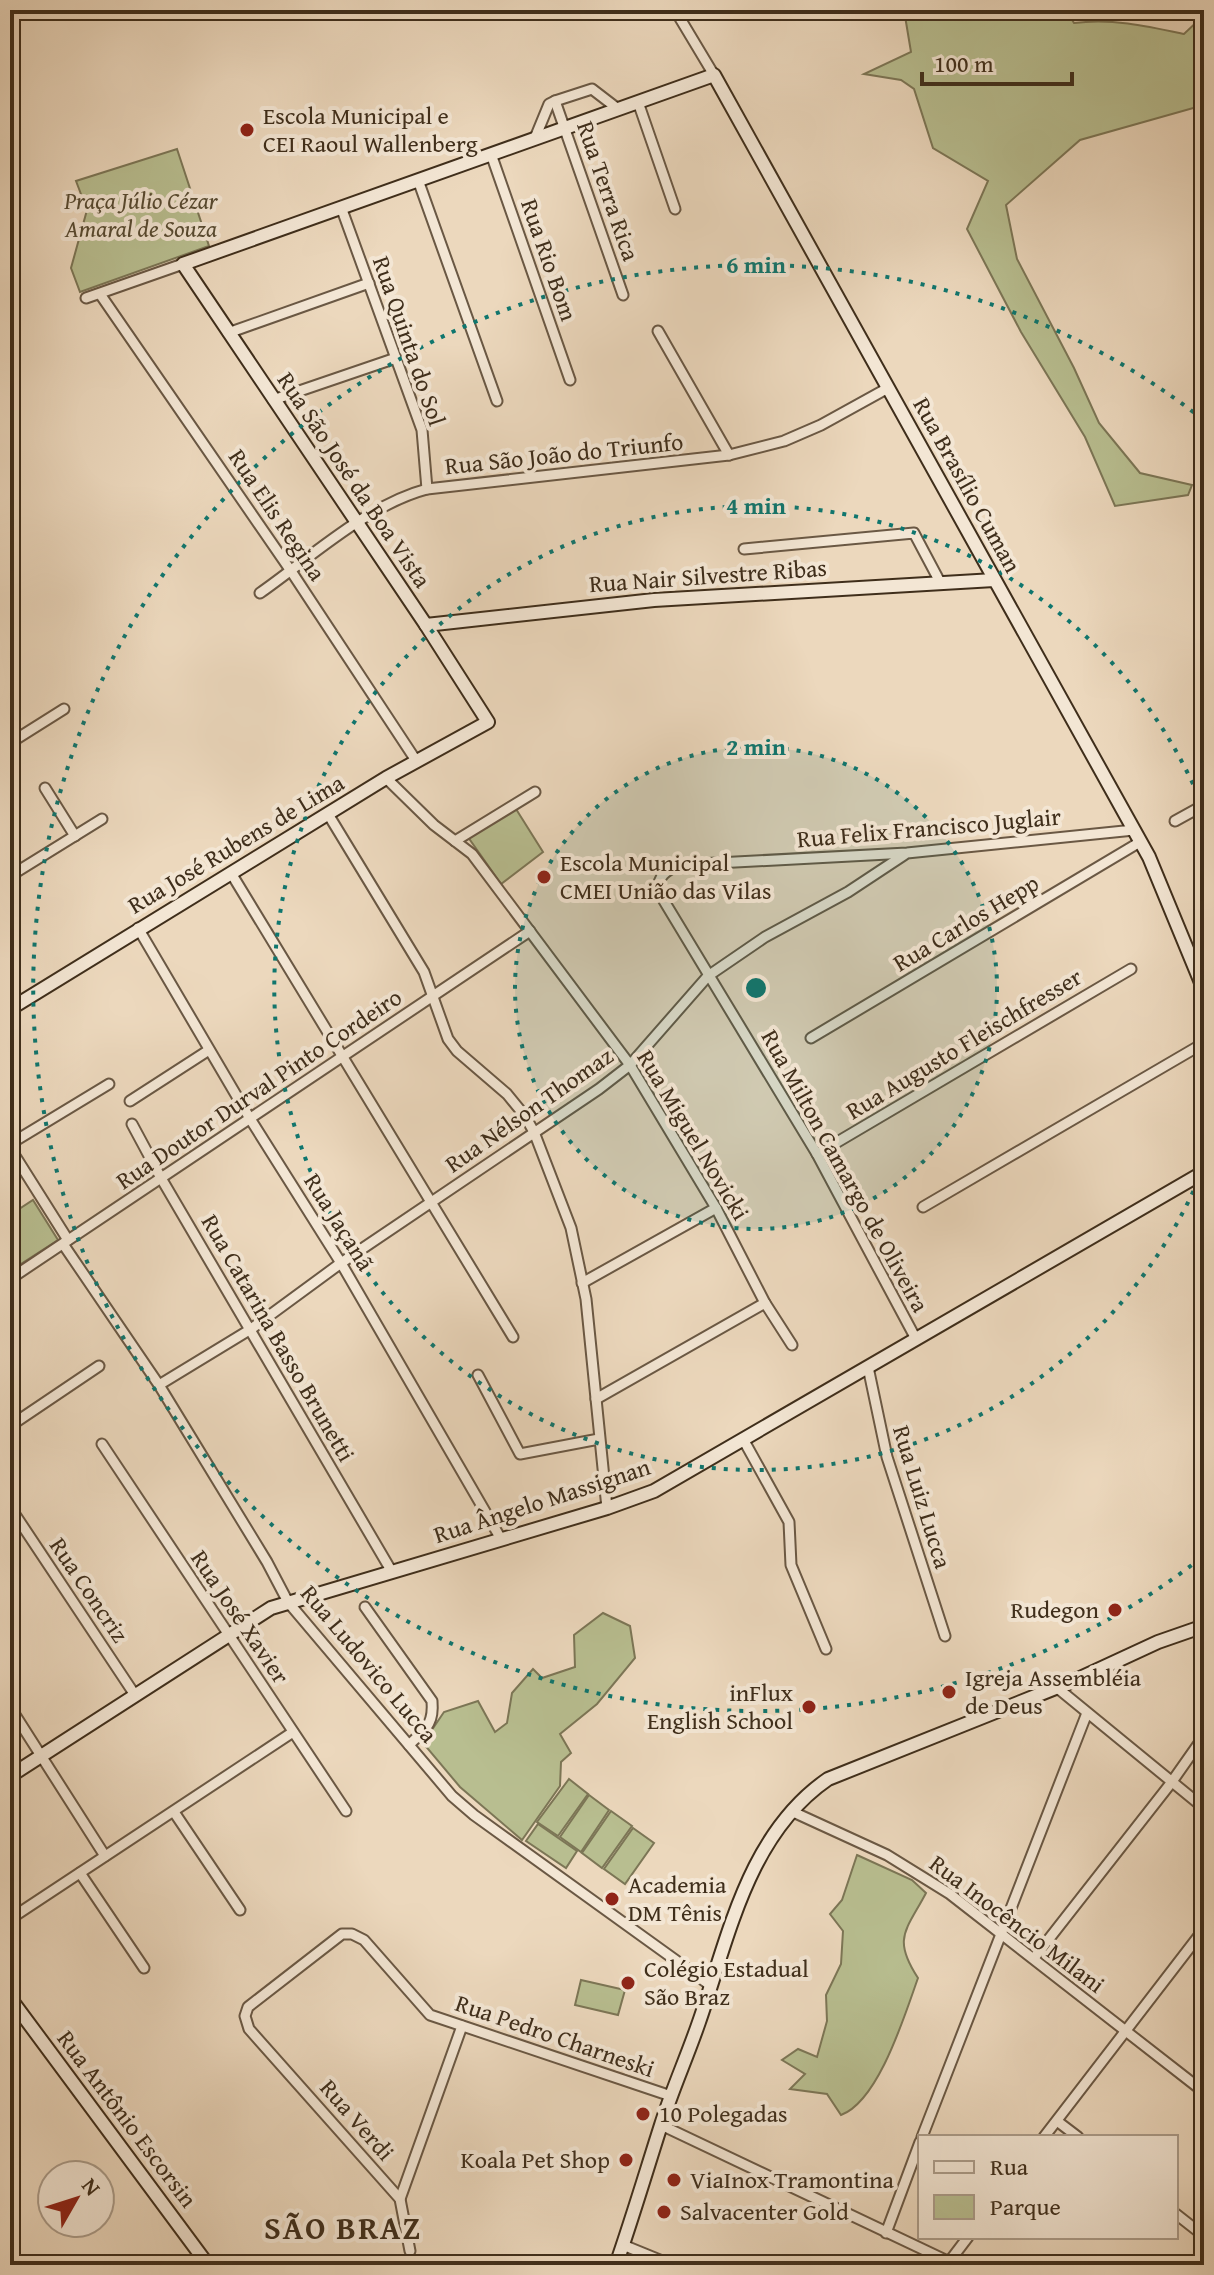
<svg xmlns="http://www.w3.org/2000/svg" width="1214" height="2275" viewBox="0 0 1214 2275" font-family="'Gentium Book Plus',serif">
<style>
.green{fill:#b8be90;stroke:#7c7656;stroke-width:2}
.lines{fill:none;stroke-linecap:round;stroke-linejoin:round}
.street-casing{stroke:#6a5844;stroke-width:13}
.secondary-casing{stroke:#3f2e1b;stroke-width:16}
.street{stroke:#f3e6d4;stroke-width:9}
.secondary{stroke:#f3e6d4;stroke-width:12}
.ring{fill:none;stroke:#0f766e;stroke-width:4;stroke-dasharray:4 8}
.poi-dot{fill:#8f2418;stroke:#f3e6d4;stroke-width:3}
.labels{text-anchor:middle;stroke-width:8;stroke-linejoin:round;paint-order:stroke}
.poi-label{font-size:24px;fill:#3f2e1b;stroke:#f3e6d4;text-anchor:start}
.street-label{font-size:24px;fill:#3f2e1b;stroke:#f3e6d4}
.park-label{font-size:24px;font-style:italic;fill:#574b32;stroke:#f3e6d4}
.district-label{font-size:32px;font-weight:bold;letter-spacing:2px;fill:#3f2e1b;stroke:#f3e6d4}
.centre{fill:#0f766e;stroke:#f3e6d4;stroke-width:4}
.ring-label{font-size:24px;text-anchor:middle;font-weight:bold;fill:#0f766e;stroke:#f3e6d4;stroke-width:8;stroke-linejoin:round;paint-order:stroke}
</style>
<rect width="100%" height="100%" fill="#ecd8bd"/>
<filter id="stains"><feTurbulence type="fractalNoise" baseFrequency=".0025" numOctaves="4"/><feColorMatrix values="0 0 0 0 .2 0 0 0 0 .09 0 0 0 0 .02 0 0 0 .5 -.17"/></filter>
<radialGradient id="worn" r=".72"><stop offset=".6" stop-color="#630" stop-opacity="0"/><stop offset="1" stop-color="#630" stop-opacity=".3"/></radialGradient>
<g class="green">
<path d="M 904,10 L 1066,10 L 1074,23 C 1112,18 1147,26 1184,34 L 1204,15 L 1204,105 L 1080,140 L 1006,205 L 1017,259 L 1074,368 L 1099,423 L 1140,473 L 1192,485 L 1188,495 L 1115,506 L 1085,437 L 1021,332 L 967,229 L 988,181 L 933,148 L 914,89 L 901,80 L 864,74 L 911,52 Z"/>
<path d="M 177,149 L 209,246 L 80,292 L 71,268 L 87,210 L 76,181 Z"/>
<path d="M 516,809 L 543,852 L 501,884 L 468,837 Z"/>
<path d="M 33,1200 L 58,1240 L 10,1271 L 10,1215 Z"/>
<path d="M 603,1613 L 630,1626 L 635,1658 L 597,1704 L 560,1734 L 571,1753 L 561,1762 L 560,1786 L 522,1840 L 460,1787 L 423,1743 L 444,1712 L 478,1701 L 495,1732 L 507,1723 L 512,1693 L 533,1669 L 542,1678 L 575,1667 L 574,1635 Z"/>
<path d="M 569,1779 L 588,1794 L 558,1836 L 537,1822 Z"/>
<path d="M 589,1795 L 609,1810 L 581,1852 L 560,1837 Z"/>
<path d="M 611,1811 L 632,1826 L 602,1868 L 582,1853 Z"/>
<path d="M 538,1824 L 577,1851 L 566,1868 L 526,1841 Z"/>
<path d="M 633,1828 L 654,1843 L 625,1884 L 604,1869 Z"/>
<path d="M 857,1855 L 912,1880 L 926,1893 C 906,1931 892,1938 918,1978 C 905,2014 879,2101 841,2115 L 827,2094 L 790,2089 L 805,2074 L 782,2060 L 798,2049 L 817,2057 L 827,2021 L 826,1995 L 841,1964 L 843,1931 L 830,1914 L 842,1900 Z"/>
<path d="M 581,1980 L 625,1990 L 618,2015 L 575,2005 Z"/>
</g>
<g class="lines">
<defs>
<g id="street">
<path d="M 675,10 L 714,75"/>
<path d="M 555,101 L 623,295"/>
<path d="M 638,102 L 675,209"/>
<path d="M 535,138 L 549,104 L 555,101 L 592,89 L 618,109"/>
<path d="M 491,154 L 570,380"/>
<path d="M 418,180 L 497,401"/>
<path d="M 341,207 L 422,430 L 427,489"/>
<path d="M 100,294 L 291,571 L 417,762"/>
<path d="M 86,298 L 183,264"/>
<path d="M 658,331 L 729,455"/>
<path d="M 228,333 L 369,283"/>
<path d="M 273,400 L 396,358"/>
<path d="M 744,549 L 914,533 L 940,582"/>
<path d="M 260,593 C 310,558 367,505 427,489 L 729,455 L 784,441 L 821,425 L 888,388"/>
<path d="M 10,743 L 64,709"/>
<path d="M 386,778 L 434,825 L 472,854 L 630,1065 L 716,1208 L 765,1303 L 792,1345"/>
<path d="M 45,788 L 75,836"/>
<path d="M 328,814 L 424,972 L 448,1039 L 457,1051 L 507,1094 L 525,1116 L 534,1132 L 571,1228 L 586,1299 L 607,1508"/>
<path d="M 1175,821 L 1204,805"/>
<path d="M 455,841 L 535,792"/>
<path d="M 231,873 L 513,1337"/>
<path d="M 10,876 L 102,819"/>
<path d="M 138,928 L 249,1117 L 341,1263 L 501,1539"/>
<path d="M 811,1038 L 1140,842"/>
<path d="M 130,1101 L 209,1050"/>
<path d="M 132,1124 L 161,1178 L 392,1572"/>
<path d="M 10,1144 L 109,1084"/>
<path d="M 10,1148 L 68,1240"/>
<path d="M 817,1154 L 1131,969"/>
<path d="M 923,1207 L 1204,1043"/>
<path d="M 63,1244 L 159,1385 L 267,1562 L 288,1602 L 452,1796 L 474,1815 L 710,1985"/>
<path d="M 10,1279 L 530,931"/>
<path d="M 582,1283 L 716,1208"/>
<path d="M 916,1339 L 817,1154 L 658,891 C 658,876 665,871 679,865 L 907,853 L 1134,830"/>
<path d="M 868,1367 L 887,1457 L 945,1636"/>
<path d="M 478,1375 L 520,1454 L 599,1439"/>
<path d="M 159,1385 L 251,1329 L 341,1263 L 599,1089 L 630,1065 L 708,976 L 765,937 L 848,892 L 904,855"/>
<path d="M 596,1399 L 765,1303"/>
<path d="M 10,1426 L 99,1366"/>
<path d="M 743,1439 L 789,1522 L 791,1565 L 826,1649"/>
<path d="M 102,1444 L 346,1811"/>
<path d="M 10,1507 L 135,1695"/>
<path d="M 365,1607 L 432,1701 C 434,1725 425,1729 409,1745"/>
<path d="M 1055,1686 L 1204,1808"/>
<path d="M 10,1707 L 105,1856"/>
<path d="M 791,1811 L 887,1855 L 950,1894 L 1204,2092"/>
<path d="M 174,1812 L 240,1910"/>
<path d="M 80,1873 L 144,1968"/>
<path d="M 10,1919 L 293,1732"/>
<path d="M 1034,1958 L 1171,1783 L 1204,1736"/>
<path d="M 1057,2121 L 1078,2137"/>
<path d="M 661,2125 L 956,2265"/>
<path d="M 922,2137 L 1087,1713"/>
<path d="M 1044,2137 L 1204,1929"/>
<path d="M 400,2199 L 462,2026"/>
<path d="M 1176,2214 L 1204,2236"/>
<path d="M 886,2233 L 920,2142"/>
<path d="M 623,2245 L 672,2265"/>
<path d="M 410,2251 L 400,2199 L 249,2029 L 245,2016 L 248,2007 L 342,1934 L 352,1934 L 364,1940 L 430,2015 L 671,2096"/>
<path d="M 949,2262 L 968,2237"/>
<path d="M 190,2265 L 204,2259"/>
</g>
<g id="secondary">
<path d="M 426,625 L 654,600 L 994,580"/>
<path d="M 10,1009 L 386,778 L 488,722 L 426,625 L 183,264 L 714,75 L 1149,857 L 1204,990"/>
<path d="M 10,1776 L 271,1608 L 607,1508 L 654,1491 L 1204,1172"/>
<path d="M 10,1998 L 208,2265"/>
<path d="M 616,2265 C 632,2219 646,2172 661,2125 C 672,2090 687,2057 699,2022 C 729,1936 748,1834 828,1779 L 1078,1679 L 1158,1642 L 1204,1626"/>
</g>
</defs>
<use href="#street" class="street-casing"/>
<use href="#secondary" class="secondary-casing"/>
<use href="#street" class="street"/>
<use href="#secondary" class="secondary"/>
</g>
<circle cx="756" cy="988" r="241" fill="#0f766e" fill-opacity=".12"/>
<g class="ring">
<circle cx="756" cy="988" r="241"/>
<path d="M1203 1169A482 482 0 1 1 1203 807"/>
<path d="M1201 1558A723 723 0 1 1 1201 418"/>
</g>
<g class="poi-dot">
<circle cx="247" cy="130" r="8"/>
<circle cx="544" cy="877" r="8"/>
<circle cx="1115" cy="1610" r="8"/>
<circle cx="949" cy="1692" r="8"/>
<circle cx="809" cy="1707" r="8"/>
<circle cx="612" cy="1899" r="8"/>
<circle cx="628" cy="1983" r="8"/>
<circle cx="643" cy="2114" r="8"/>
<circle cx="626" cy="2160" r="8"/>
<circle cx="674" cy="2180" r="8"/>
<circle cx="664" cy="2212" r="8"/>
</g>
<g class="labels">
<g class="poi-label">
<text x="263" y="124">Escola Municipal e<tspan x="263" dy="28">CEI Raoul Wallenberg</tspan></text>
<text x="560" y="871">Escola Municipal<tspan x="560" dy="28">CMEI União das Vilas</tspan></text>
<text x="1099" y="1618" text-anchor="end">Rudegon</text>
<text x="965" y="1686">Igreja Assembléia<tspan x="965" dy="28">de Deus</tspan></text>
<text x="793" y="1701" text-anchor="end">inFlux<tspan x="793" dy="28">English School</tspan></text>
<text x="628" y="1893">Academia<tspan x="628" dy="28">DM Tênis</tspan></text>
<text x="644" y="1977">Colégio Estadual<tspan x="644" dy="28">São Braz</tspan></text>
<text x="659" y="2122">10 Polegadas</text>
<text x="610" y="2168" text-anchor="end">Koala Pet Shop</text>
<text x="690" y="2188">ViaInox Tramontina</text>
<text x="680" y="2220">Salvacenter Gold</text>
</g>
<g class="street-label">
<text transform="translate(608 191) rotate(71)" y="8">Rua Terra Rica</text>
<text transform="translate(549 260) rotate(71)" y="8">Rua Rio Bom</text>
<text transform="translate(409 341) rotate(71)" y="8">Rua Quinta do Sol</text>
<text transform="translate(564 454) rotate(-6)" y="8">Rua São João do Triunfo</text>
<text transform="translate(354 480) rotate(56)" y="8">Rua São José da Boa Vista</text>
<text transform="translate(967 485) rotate(61)" y="8">Rua Brasílio Cuman</text>
<text transform="translate(277 515) rotate(56)" y="8">Rua Elis Regina</text>
<text transform="translate(708 576) rotate(-4)" y="8">Rua Nair Silvestre Ribas</text>
<text transform="translate(929 828) rotate(-5)" y="8">Rua Felix Francisco Juglair</text>
<text transform="translate(236 844) rotate(-31)" y="8">Rua José Rubens de Lima</text>
<text transform="translate(966 923) rotate(-31)" y="8">Rua Carlos Hepp</text>
<text transform="translate(964 1044) rotate(-31)" y="8">Rua Augusto Fleischfresser</text>
<text transform="translate(259 1089) rotate(-34)" y="8">Rua Doutor Durval Pinto Cordeiro</text>
<text transform="translate(529 1110) rotate(-35)" y="8">Rua Nélson Thomaz</text>
<text transform="translate(693 1135) rotate(59)" y="8">Rua Miguel Novicki</text>
<text transform="translate(845 1171) rotate(61)" y="8">Rua Milton Camargo de Oliveira</text>
<text transform="translate(339 1222) rotate(58)" y="8">Rua Jaçanã</text>
<text transform="translate(278 1338) rotate(60)" y="8">Rua Catarina Basso Brunetti</text>
<text transform="translate(922 1497) rotate(73)" y="8">Rua Luiz Lucca</text>
<text transform="translate(542 1501) rotate(-18)" y="8">Rua Ângelo Massignan</text>
<text transform="translate(89 1590) rotate(56)" y="8">Rua Concriz</text>
<text transform="translate(240 1617) rotate(56)" y="8">Rua José Xavier</text>
<text transform="translate(369 1664) rotate(50)" y="8">Rua Ludovico Lucca</text>
<text transform="translate(1017 1924) rotate(37)" y="8">Rua Inocêncio Milani</text>
<text transform="translate(555 2036) rotate(19)" y="8">Rua Pedro Charneski</text>
<text transform="translate(127 2119) rotate(53)" y="8">Rua Antônio Escorsin</text>
<text transform="translate(357 2120) rotate(49)" y="8">Rua Verdi</text>
</g>
<g class="park-label">
<text x="141" y="209">Praça Júlio Cézar<tspan x="141" dy="28">Amaral de Souza</tspan></text>
</g>
<g class="district-label">
<text x="343" y="2239">SÃO BRAZ</text>
</g>
</g>
<circle cx="756" cy="988" r="12" class="centre"/>
<g class="ring-label">
<text x="756" y="273">6 min</text>
<text x="756" y="514">4 min</text>
<text x="756" y="755">2 min</text>
</g>
<rect width="1214" height="2275" fill="none" stroke="#ecd8bd" stroke-width="40"/>
<rect x="12" y="12" width="1190" height="2251" fill="none" stroke="#3f2e1b" stroke-width="4"/>
<rect x="20" y="20" width="1174" height="2235" fill="none" stroke="#3f2e1b" stroke-width="2"/>
<rect x="918" y="2135" width="260" height="104" fill="#f3e6d4" stroke="#ab9c8a" stroke-width="2"/>
<rect x="934" y="2161" width="40" height="12" fill="#f3e6d4" stroke="#ab9c8a" stroke-width="2"/>
<text x="990" y="2175" font-size="24" fill="#3f2e1b">Rua</text>
<rect x="934" y="2195" width="40" height="24" fill="#b8be90" stroke="#ab9c8a" stroke-width="2"/>
<text x="990" y="2215" font-size="24" fill="#3f2e1b">Parque</text>
<g transform="translate(76 2199) rotate(51)"><circle r="38" fill="#f3e6d4" stroke="#ab9c8a" stroke-width="2"/>
<path d="M0-6L14 30L0 20L-14 30Z" fill="#8f2418"/>
<text y="-12" font-size="22" font-weight="bold" text-anchor="middle" fill="#3f2e1b">N</text>
</g>
<path d="M922 72v12h150v-12" fill="none" stroke="#3f2e1b" stroke-width="4"/>
<text x="934" y="72" font-size="24" fill="#3f2e1b" stroke="#f3e6d4" stroke-width="6" paint-order="stroke">100 m</text>
<rect width="100%" height="100%" filter="url(#stains)"/>
<rect width="100%" height="100%" fill="url(#worn)"/>
</svg>
